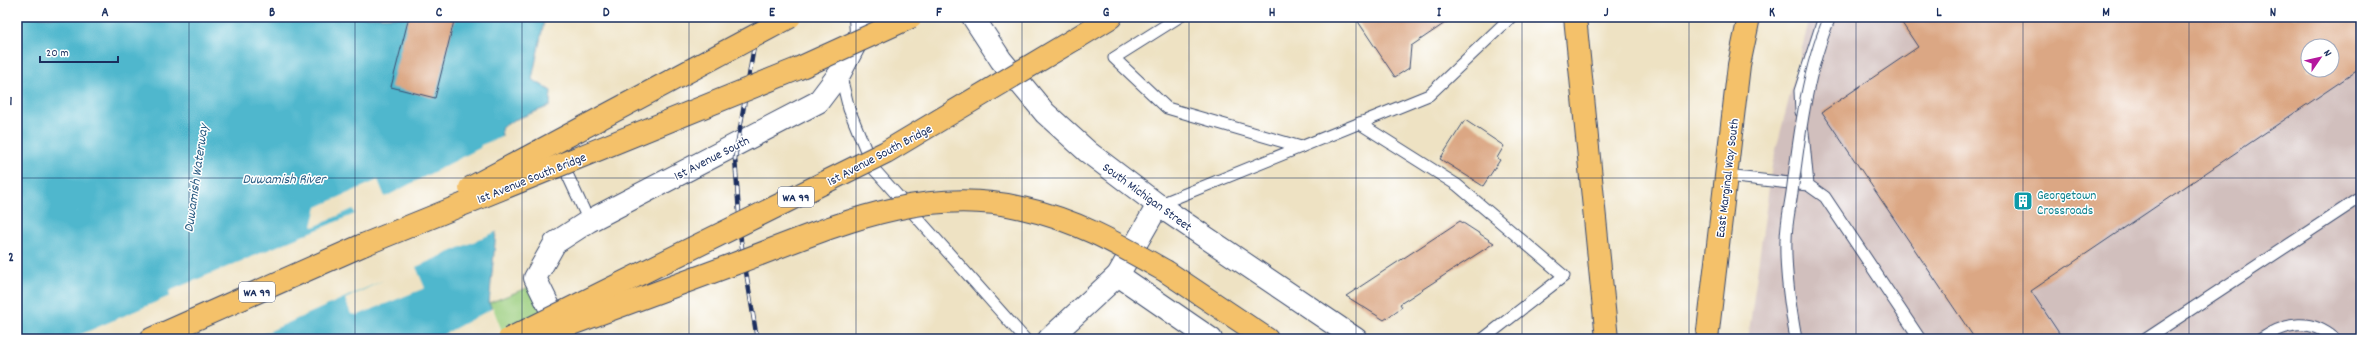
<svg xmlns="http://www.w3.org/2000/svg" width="2378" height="356" viewBox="0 0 2378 356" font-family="Dekko,sans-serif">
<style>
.industrial{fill:#d1bfbd;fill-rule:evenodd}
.green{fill:#9acd7d;stroke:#5a7e6e}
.water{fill:#4fb7cd;stroke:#357396}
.pier{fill:#eee2c3}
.building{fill:#dba784;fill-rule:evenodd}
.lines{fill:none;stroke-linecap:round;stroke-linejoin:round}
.service-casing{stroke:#3b4a6d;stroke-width:13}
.minor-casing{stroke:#3b4a6d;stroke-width:24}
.primary-casing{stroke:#3b4a6d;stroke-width:24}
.motorway-casing{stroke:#3b4a6d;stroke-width:24}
.service{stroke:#fff;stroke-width:11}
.minor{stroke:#fff;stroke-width:22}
.primary{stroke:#f4c16a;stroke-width:22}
.motorway{stroke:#f4c16a;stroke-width:22}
.rail-casing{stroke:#1b2f5e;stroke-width:4.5}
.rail{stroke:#fff;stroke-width:3;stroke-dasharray:9;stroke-linecap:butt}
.service-bridge-casing{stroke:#3b4a6d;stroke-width:13;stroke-linecap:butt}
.motorway-bridge-casing{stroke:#3b4a6d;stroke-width:24;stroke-linecap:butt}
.service-bridge{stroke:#fff;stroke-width:11}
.motorway-bridge{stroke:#f4c16a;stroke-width:22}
.grid{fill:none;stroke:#1b2f5e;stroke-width:1;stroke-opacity:0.55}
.labels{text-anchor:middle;stroke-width:3;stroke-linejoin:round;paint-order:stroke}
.shield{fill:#fff;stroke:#5f6d8e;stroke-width:1}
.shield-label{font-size:12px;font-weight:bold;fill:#1b2f5e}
.street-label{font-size:13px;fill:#1b2f5e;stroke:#fff}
.culture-label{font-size:13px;fill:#0d838f;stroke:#fff;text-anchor:start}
.water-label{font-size:14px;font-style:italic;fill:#2d5f85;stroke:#fff}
.neatline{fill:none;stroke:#1b2f5e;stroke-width:1.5}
.grid-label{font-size:13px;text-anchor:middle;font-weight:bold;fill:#1b2f5e}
</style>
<rect width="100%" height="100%" fill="#fff"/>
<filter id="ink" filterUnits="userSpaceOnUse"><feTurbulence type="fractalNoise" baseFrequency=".025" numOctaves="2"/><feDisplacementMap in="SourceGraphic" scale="8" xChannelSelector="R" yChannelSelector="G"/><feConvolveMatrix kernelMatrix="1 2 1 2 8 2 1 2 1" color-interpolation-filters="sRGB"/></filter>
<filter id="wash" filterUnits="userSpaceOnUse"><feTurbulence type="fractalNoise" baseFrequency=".012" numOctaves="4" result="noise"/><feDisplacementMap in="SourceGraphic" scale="16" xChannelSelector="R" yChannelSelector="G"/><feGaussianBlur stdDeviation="0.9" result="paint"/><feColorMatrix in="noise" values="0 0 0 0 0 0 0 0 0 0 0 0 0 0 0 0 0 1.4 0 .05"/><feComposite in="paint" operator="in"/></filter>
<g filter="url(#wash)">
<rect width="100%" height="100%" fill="#eee2c3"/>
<path class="industrial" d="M 1810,17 L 2361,17 L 2361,339 L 1748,339 L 1772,165 ZM 2308,46 L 2332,46 L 2332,70 L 2308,70 Z"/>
<path class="green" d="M 532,286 L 555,339 L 503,339 L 489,303 Z"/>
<path class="water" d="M 17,17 L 545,17 L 532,79 L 551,91 L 550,106 L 514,120 L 501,128 L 504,152 L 489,303 L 503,339 L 17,339 Z"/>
<g class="pier">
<path d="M 504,136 L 506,152 L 498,231 L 416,267 L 425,288 L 358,315 L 351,314 L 345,299 L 384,280 L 252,339 L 70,339 L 170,296 L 169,291 L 355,214 L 353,209 L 314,227 L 312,226 L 317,207 L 378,180 L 385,197 L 480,148 L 481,145 Z"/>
<path d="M 493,308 L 505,339 L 435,339 Z"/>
</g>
<g id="blocks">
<g class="building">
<path d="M 409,17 L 455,17 L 435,98 L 391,87 Z"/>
<path d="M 1355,17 L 1454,17 L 1411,46 L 1409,68 L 1395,77 Z"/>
<path d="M 1898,17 L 2361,17 L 2361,68 L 2031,291 L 2063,339 L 1975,339 L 1822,112 L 1918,47 ZM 2308,46 L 2332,46 L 2332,70 L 2308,70 Z"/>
<path d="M 1465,120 L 1504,146 L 1497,158 L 1500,160 L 1483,186 L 1440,159 Z"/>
<path d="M 1460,221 L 1494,243 L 1400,304 L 1402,307 L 1384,320 L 1346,296 Z"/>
</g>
</g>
</g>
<g filter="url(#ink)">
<use href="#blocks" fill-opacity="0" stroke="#3b4a6d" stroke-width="1"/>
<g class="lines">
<defs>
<g id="service">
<path d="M 1179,17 L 1114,58 L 1167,108 L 1301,147"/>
<path d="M 840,73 L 849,109 L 873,168 L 1025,339"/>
<path d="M 1801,112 L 1800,91 L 1824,17"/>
<path d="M 1359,123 L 1457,185 L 1564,276 L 1483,339"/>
<path d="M 1803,132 L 1808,185 L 1825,197 L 1920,339"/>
<path d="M 568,176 L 589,221"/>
<path d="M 1726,176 L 1808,185"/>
<path d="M 1158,205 L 1429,95 L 1511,17"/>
<path d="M 2146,339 L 2361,197"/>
<path d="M 2261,339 C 2287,322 2311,318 2335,339"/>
</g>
<g id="minor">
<path d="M 973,17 L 1001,60 L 1045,113 L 1088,152 L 1158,205 L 1356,339"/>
<path d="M 1118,275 L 1211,339"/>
<path d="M 565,339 L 535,278 L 555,243 L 589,221 L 818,102 L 840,73 L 861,33 L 860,17"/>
<path d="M 1049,339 L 1118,275 L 1158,205"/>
</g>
<path id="primary" d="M 1707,339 L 1739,65 L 1749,17"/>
<g id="motorway">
<path d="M 1575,17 L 1607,339"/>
<path d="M 1075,39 L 1111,17"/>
<path d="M 1167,272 L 1267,339"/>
<path d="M 151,339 L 363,245"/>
</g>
</defs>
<use href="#service" class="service-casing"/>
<use href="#minor" class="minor-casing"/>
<use href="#primary" class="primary-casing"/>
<use href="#motorway" class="motorway-casing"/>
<use href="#service" class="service"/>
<use href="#minor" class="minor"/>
<use href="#primary" class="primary"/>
<use href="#motorway" class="motorway"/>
<defs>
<path id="rail" d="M 757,339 L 741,241 L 735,158 L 759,17"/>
</defs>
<use href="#rail" class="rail-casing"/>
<use href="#rail" class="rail"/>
<defs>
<path id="service-bridge" d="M 1796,339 C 1790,306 1785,273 1786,240 C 1786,222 1791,203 1793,185 C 1800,130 1808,68 1830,17"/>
<g id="motorway-bridge">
<path d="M 470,188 L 790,17"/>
<path d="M 363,245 L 797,69 L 911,17"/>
<path d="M 509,339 L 886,152 L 1075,39"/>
<path d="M 531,339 C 598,314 666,289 734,264 C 829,229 918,184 1022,208 C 1077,220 1118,244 1167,272"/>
</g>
</defs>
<use href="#service-bridge" class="service-bridge-casing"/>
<use href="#motorway-bridge" class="motorway-bridge-casing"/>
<use href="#service-bridge" class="service-bridge"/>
<use href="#motorway-bridge" class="motorway-bridge"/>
</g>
</g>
<path class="grid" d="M 189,17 L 189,339M 355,17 L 355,339M 522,17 L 522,339M 689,17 L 689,339M 856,17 L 856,339M 1022,17 L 1022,339M 1189,17 L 1189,339M 1356,17 L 1356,339M 1522,17 L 1522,339M 1689,17 L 1689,339M 1856,17 L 1856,339M 2023,17 L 2023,339M 2189,17 L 2189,339M 17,178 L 2361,178"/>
<defs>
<symbol id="building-square" viewBox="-11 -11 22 22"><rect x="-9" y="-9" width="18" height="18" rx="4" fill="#0f9aa8" stroke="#fff"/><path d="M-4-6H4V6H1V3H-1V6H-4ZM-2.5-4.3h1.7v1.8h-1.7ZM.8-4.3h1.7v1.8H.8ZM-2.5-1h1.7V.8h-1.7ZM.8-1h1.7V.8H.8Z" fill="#fff"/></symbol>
</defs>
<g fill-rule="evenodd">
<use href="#building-square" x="2012" y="190" width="22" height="22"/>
</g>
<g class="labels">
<g class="shield">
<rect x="778" y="187" width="36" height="20" rx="3"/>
<rect x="239" y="282" width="36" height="20" rx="3"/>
</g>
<g class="shield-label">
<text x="796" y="201">WA 99</text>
<text x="257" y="296">WA 99</text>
</g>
<g class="street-label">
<text transform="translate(879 154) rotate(-28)" y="5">1st Avenue South Bridge</text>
<text transform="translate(711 157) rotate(-27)" y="5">1st Avenue South</text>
<text transform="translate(531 177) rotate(-22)" y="5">1st Avenue South Bridge</text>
<text transform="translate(1726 178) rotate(-83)" y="5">East Marginal Way South</text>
<text transform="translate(1148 196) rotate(36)" y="5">South Michigan Street</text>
</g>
<g class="culture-label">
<text x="2037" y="199">Georgetown<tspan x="2037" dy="15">Crossroads</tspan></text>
</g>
<g class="water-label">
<text transform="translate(195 178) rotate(-82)" y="5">Duwamish Waterway</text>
<text x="284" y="183">Duwamish River</text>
</g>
</g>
<rect width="2378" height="356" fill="none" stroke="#fff" stroke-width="44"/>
<g transform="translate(2320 58) rotate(56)"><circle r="19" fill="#ffffff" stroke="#a4acbf"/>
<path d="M0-3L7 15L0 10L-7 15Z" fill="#b5179e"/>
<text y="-6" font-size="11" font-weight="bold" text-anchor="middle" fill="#1b2f5e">N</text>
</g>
<path d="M40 56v6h78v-6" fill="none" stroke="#1b2f5e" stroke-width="2"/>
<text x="46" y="56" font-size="12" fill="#1b2f5e" stroke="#ffffff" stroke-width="3" paint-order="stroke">20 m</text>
<rect x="22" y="22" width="2334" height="312" class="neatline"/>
<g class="grid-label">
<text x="105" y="16">A</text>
<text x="272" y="16">B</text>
<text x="439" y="16">C</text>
<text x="606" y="16">D</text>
<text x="772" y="16">E</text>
<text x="939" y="16">F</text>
<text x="1106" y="16">G</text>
<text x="1272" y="16">H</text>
<text x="1439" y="16">I</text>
<text x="1606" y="16">J</text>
<text x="1772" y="16">K</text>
<text x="1939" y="16">L</text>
<text x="2106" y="16">M</text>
<text x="2273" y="16">N</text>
<text x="11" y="105">1</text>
<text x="11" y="261">2</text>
</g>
</svg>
